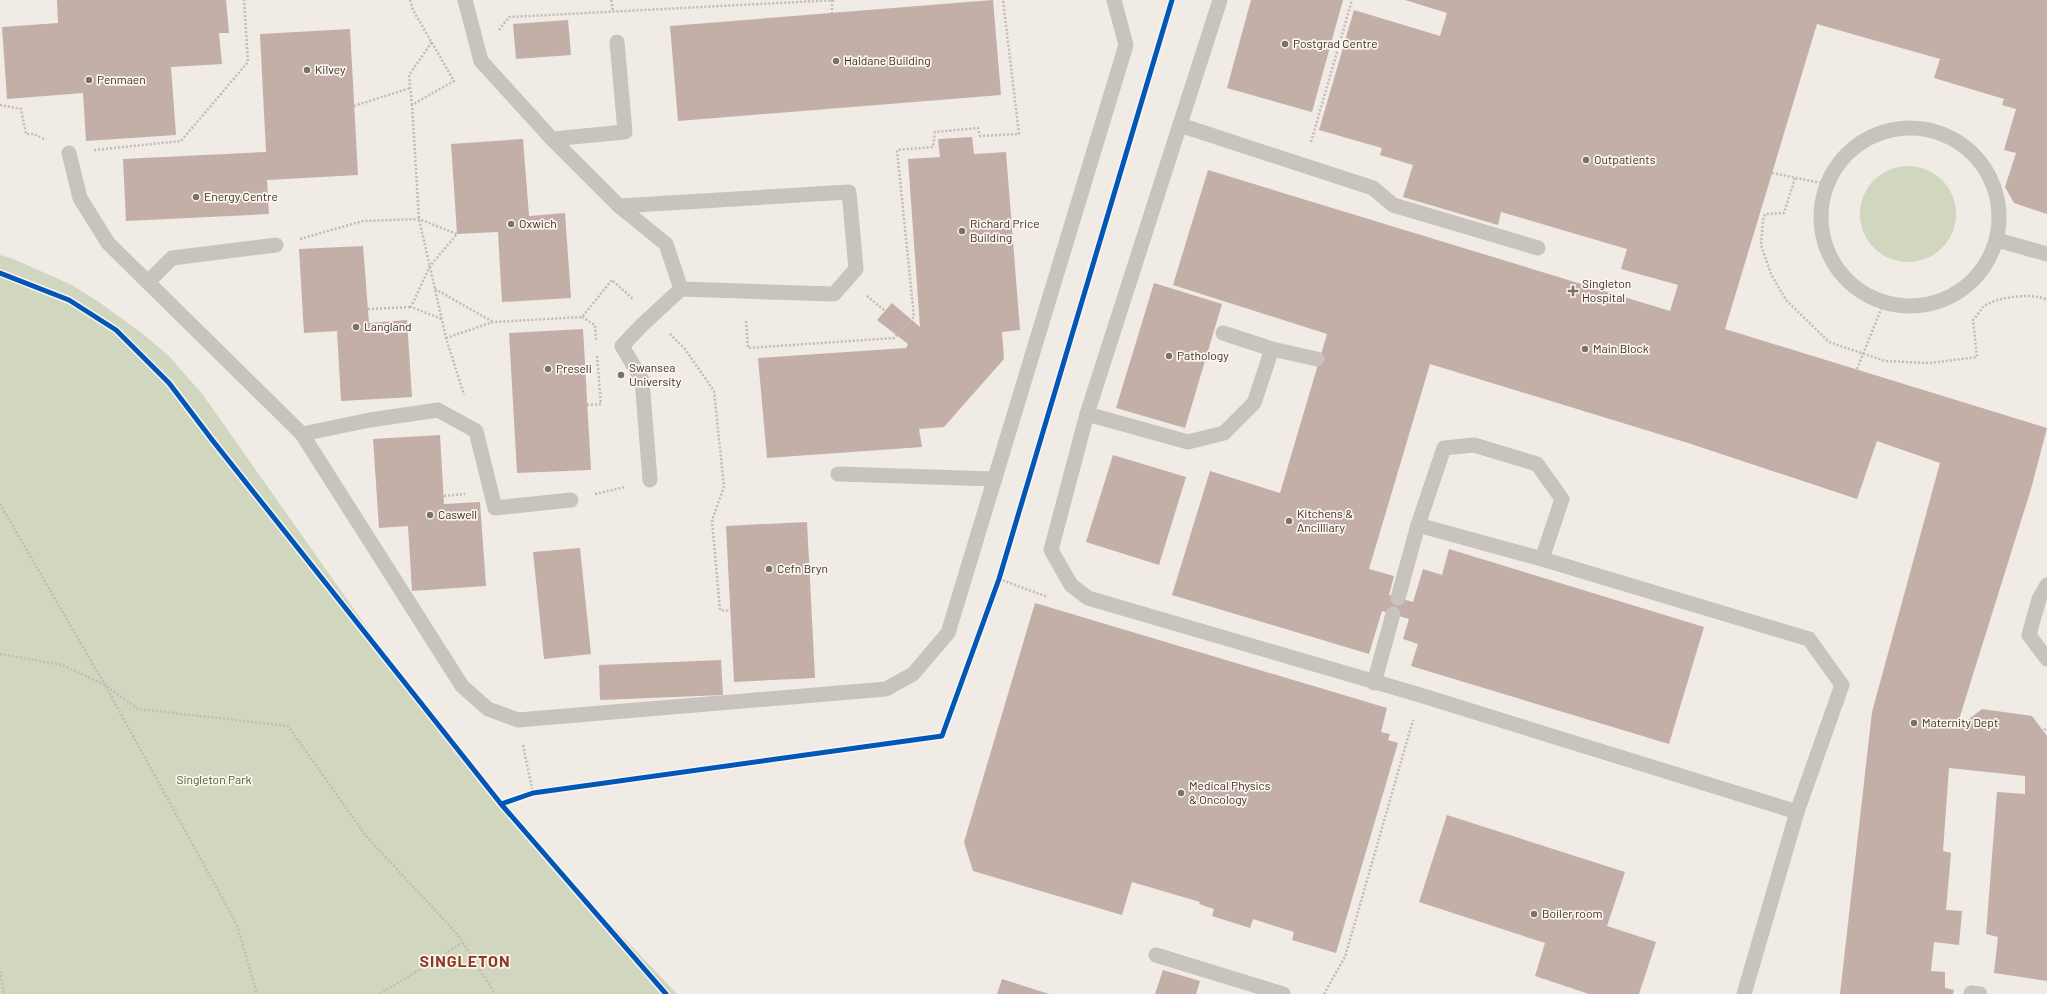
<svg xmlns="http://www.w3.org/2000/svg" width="2047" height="994" viewBox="0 0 2047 994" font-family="Barlow,sans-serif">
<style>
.green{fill:#d1d6bf}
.building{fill:#c3afa7}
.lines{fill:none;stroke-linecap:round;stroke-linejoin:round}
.path{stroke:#c2bbb6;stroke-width:2.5;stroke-dasharray:2 2;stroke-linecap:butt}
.lane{stroke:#c9c3be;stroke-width:15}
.cycleway-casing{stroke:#fbf5ee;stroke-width:8}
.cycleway{stroke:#0057b8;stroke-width:5}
.poi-dot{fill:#7a716c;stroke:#fbf5ee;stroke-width:1.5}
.labels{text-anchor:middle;stroke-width:3.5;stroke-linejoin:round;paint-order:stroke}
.poi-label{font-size:12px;fill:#3b302b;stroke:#fbf5ee;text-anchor:start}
.park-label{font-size:12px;fill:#4a5a2e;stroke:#fbf5ee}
.district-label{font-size:16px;font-weight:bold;letter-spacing:1px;fill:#8c3b22;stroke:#fbf5ee}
</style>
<rect width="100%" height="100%" fill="#f0ebe5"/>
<g class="green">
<circle cx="1908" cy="214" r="48"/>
<path d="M 0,255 L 11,258 L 72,285 L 99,302 L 143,334 L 168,355 L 203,395 L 377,642 L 479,776 L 563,874 L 677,994 L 0,994 Z"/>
</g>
<g class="building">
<path d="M 57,0 L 226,0 L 229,33 L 219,33 L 222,64 L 171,67 L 176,135 L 86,141 L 83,93 L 7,99 L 2,27 L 58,23 Z"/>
<path d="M 993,0 L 1001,95 L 678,121 L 670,26 Z"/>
<path d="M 1251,0 L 1343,0 L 1312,112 L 1227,88 Z"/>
<path d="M 1405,0 L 2047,0 L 2047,214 L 2014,203 L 2005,187 L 2016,153 L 2004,150 L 2016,109 L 2002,105 L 2004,99 L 1934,78 L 1940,59 L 1817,24 L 1725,329 L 2047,428 L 2031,489 L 1956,729 L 1982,709 L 2032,716 L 2047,736 L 2047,981 L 1994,973 L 1998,937 L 1986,934 L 1997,792 L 2025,794 L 2025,776 L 1949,768 L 1943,851 L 1951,853 L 1946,910 L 1962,911 L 1959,945 L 1934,942 L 1931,971 L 1945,972 L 1945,988 L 1954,990 L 1953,994 L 1840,994 L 1872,712 L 1940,463 L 1877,441 L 1857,499 L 1688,443 L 1430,364 L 1369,569 L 1394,576 L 1389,595 L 1413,602 L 1423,569 L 1442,575 L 1449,549 L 1704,627 L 1669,744 L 1411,666 L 1418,644 L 1403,639 L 1409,619 L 1382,611 L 1369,654 L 1172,595 L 1210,471 L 1280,493 L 1327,334 L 1173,285 L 1208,170 L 1670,311 L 1678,285 L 1621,269 L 1627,249 L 1501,212 L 1498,225 L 1403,197 L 1413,165 L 1380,155 L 1382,148 L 1319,130 L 1354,10 L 1440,36 L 1447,13 Z"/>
<path d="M 568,20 L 571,55 L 516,59 L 513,24 Z"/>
<path d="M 350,29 L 358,175 L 267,180 L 269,214 L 126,221 L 123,159 L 266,152 L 260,34 Z"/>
<path d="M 972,137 L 974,154 L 1006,152 L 1020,330 L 1002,332 L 1004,359 L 944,427 L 919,429 L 922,447 L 767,458 L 758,358 L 906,348 L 908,344 L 877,320 L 892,303 L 920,327 L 908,159 L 940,157 L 938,139 Z"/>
<path d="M 523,139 L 529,216 L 565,213 L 571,298 L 502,302 L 498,232 L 457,234 L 451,144 Z"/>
<path d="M 363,246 L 369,323 L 407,320 L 412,397 L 341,401 L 337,331 L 304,333 L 299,249 Z"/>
<path d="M 1154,283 L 1222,304 L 1185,428 L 1116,408 Z"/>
<path d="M 583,329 L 591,470 L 517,473 L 509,333 Z"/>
<path d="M 440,435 L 444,504 L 480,502 L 486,586 L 412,591 L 408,526 L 379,528 L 373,439 Z"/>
<path d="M 1113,455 L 1186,477 L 1159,565 L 1086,542 Z"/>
<path d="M 807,522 L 815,678 L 734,682 L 726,526 Z"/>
<path d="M 580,548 L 591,654 L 544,659 L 533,552 Z"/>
<path d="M 1035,603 L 1387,708 L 1381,732 L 1390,734 L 1388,740 L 1398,743 L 1336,953 L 1292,940 L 1294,932 L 1253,919 L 1250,928 L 1212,916 L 1214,909 L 1199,904 L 1200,902 L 1132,882 L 1122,915 L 973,871 L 964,842 Z"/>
<path d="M 721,660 L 723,695 L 600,700 L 599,665 Z"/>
<path d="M 1447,815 L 1625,872 L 1607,926 L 1656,942 L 1639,994 L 1589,994 L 1535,976 L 1545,943 L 1419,902 Z"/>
<path d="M 1163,970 L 1200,981 L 1196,994 L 1155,994 Z"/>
<path d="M 1002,979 L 1049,994 L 997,994 Z"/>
</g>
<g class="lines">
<g class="path">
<path d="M 410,0 L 413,10 L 454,81 L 412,105 L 419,219 L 446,338 L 464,395"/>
<path d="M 611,0 L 613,11"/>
<path d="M 832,0 L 832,13"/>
<path d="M 499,30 L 509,17 L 836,0"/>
<path d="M 0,105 L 21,109 L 26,134 L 34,134 L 46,140"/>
<path d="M 412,105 L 409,75 L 432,42"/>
<path d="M 354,106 L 410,88"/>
<path d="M 1311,142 L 1352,0"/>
<path d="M 94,150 L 181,141 L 248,62 L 244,0"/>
<path d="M 1772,173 L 1826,184"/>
<path d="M 1795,178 L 1784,213 L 1765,214 L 1763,220 L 1761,245 L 1771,274 L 1786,300 L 1829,342 L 1885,361 L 1929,363 L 1977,357 L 1973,320 C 1977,316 1980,311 1983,307 C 1995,297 2034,292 2047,300"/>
<path d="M 300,239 L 363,221 L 419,219 L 457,234 L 430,266 L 411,307 L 442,319"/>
<path d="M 435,289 L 493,322"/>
<path d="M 867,296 L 885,311"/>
<path d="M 368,309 L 411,307"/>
<path d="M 582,317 L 595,325 L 596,341"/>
<path d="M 746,321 L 748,348 L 894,338 L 914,317 L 897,150 L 933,147 L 935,132 L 978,128 L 980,136 L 1019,134 L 1003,0"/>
<path d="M 670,334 L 685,349 L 714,391 L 724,487 L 712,520 L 720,610 L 730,611"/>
<path d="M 446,338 L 493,322 L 582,317 L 612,280 L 633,299"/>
<path d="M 1857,369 L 1884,302"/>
<path d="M 587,405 L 601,404 L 597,356"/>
<path d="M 595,494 L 625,487"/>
<path d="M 444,496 L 465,494"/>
<path d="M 0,504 L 105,685 L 138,709 L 288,726 L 366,836 L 458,935 L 495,994"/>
<path d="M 999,579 L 1045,596 L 1048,595"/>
<path d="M 0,654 L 62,665 L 105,685 L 237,925 L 257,994"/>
<path d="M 2044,730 L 2047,728"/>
<path d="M 523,745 L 533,793"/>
<path d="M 0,971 L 4,994"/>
<path d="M 380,994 L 462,943"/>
<path d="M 1324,994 L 1345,957 L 1413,720"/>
</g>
<g class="lane">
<path d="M 465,0 L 481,61 L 552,139 L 619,206 L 666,244 L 681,289 L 642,325 L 622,346 L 642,380 L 650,480"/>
<path d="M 1220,0 L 1087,414 L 1051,550 L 1071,585 L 1088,598 L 1420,695 L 1797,812"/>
<path d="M 1180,125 L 1373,188 L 1393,205 L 1538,248"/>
<circle cx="1910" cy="217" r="89"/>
<path d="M 552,139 L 625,132 L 617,42"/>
<path d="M 69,153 L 80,198 L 108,243 L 302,434 L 462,686 L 488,709 L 518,720 L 886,689 L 913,674 L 948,633 L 1126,45 L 1114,0"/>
<path d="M 619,206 L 849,192 L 856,269 L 834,294 L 681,289"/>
<path d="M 1997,240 L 2047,254"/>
<path d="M 148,282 L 172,258 L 276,245"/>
<path d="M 1223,333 L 1272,349 L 1317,359"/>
<path d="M 1087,414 L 1188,442 L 1224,433 L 1254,403 L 1272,349"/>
<path d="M 302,434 L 370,420 L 438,410 L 476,431 L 495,508 L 571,500"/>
<path d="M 838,474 L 995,479"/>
<path d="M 1418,525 L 1542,559 L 1809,639 L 1842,685 L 1797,812 L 1744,994"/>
<path d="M 2047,585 L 2039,599 L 2029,635 L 2047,659"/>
<path d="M 1398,598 L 1418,525 L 1444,448 L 1474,445 L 1537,464 L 1562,499 L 1542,559"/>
<path d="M 1374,683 L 1393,614"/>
<path d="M 1156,955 L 1283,994"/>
<path d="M 1971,993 L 1980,994"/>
</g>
<defs>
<g id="cycleway">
<path d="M 0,273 L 69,300 L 116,330 L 169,383 L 213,441 L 501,804 L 666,994"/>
<path d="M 501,804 L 533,793 L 942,736 L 999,579 L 1172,0"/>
</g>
</defs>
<use href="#cycleway" class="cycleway-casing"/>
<use href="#cycleway" class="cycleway"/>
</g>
<g class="poi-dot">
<circle cx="1285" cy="44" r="4"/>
<circle cx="836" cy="61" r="4"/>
<circle cx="307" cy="70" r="4"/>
<circle cx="89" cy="80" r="4"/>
<circle cx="1586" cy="160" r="4"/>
<circle cx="196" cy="197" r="4"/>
<circle cx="511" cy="224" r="4"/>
<circle cx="962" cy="231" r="4"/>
<path d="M1571 285h4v4h4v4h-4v4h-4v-4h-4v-4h4z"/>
<circle cx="356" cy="327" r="4"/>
<circle cx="1585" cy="349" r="4"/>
<circle cx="1169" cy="356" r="4"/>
<circle cx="548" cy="369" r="4"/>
<circle cx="621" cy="375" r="4"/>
<circle cx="430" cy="515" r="4"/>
<circle cx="1289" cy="521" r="4"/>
<circle cx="769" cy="569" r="4"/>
<circle cx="1914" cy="723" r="4"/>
<circle cx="1181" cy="793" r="4"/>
<circle cx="1534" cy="914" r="4"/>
</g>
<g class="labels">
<g class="poi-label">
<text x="1293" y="48">Postgrad Centre</text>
<text x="844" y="65">Haldane Building</text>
<text x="315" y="74">Kilvey</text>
<text x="97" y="84">Penmaen</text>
<text x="1594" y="164">Outpatients</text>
<text x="204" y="201">Energy Centre</text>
<text x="519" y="228">Oxwich</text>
<text x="970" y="228">Richard Price<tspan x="970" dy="14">Building</tspan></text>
<text x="1582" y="288">Singleton<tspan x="1582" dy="14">Hospital</tspan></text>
<text x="364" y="331">Langland</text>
<text x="1593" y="353">Main Block</text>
<text x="1177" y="360">Pathology</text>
<text x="629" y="372">Swansea<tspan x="629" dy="14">University</tspan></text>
<text x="556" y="373">Preseli</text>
<text x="1297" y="518">Kitchens &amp;<tspan x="1297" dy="14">Ancilliary</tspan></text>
<text x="438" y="519">Caswell</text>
<text x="777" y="573">Cefn Bryn</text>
<text x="1922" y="727">Maternity Dept</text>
<text x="1189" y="790">Medical Physics<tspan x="1189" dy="14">&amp; Oncology</tspan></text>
<text x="1542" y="918">Boiler room</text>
</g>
<g class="park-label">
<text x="214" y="784">Singleton Park</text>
</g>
<g class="district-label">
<text x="465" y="967">SINGLETON</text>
</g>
</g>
</svg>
